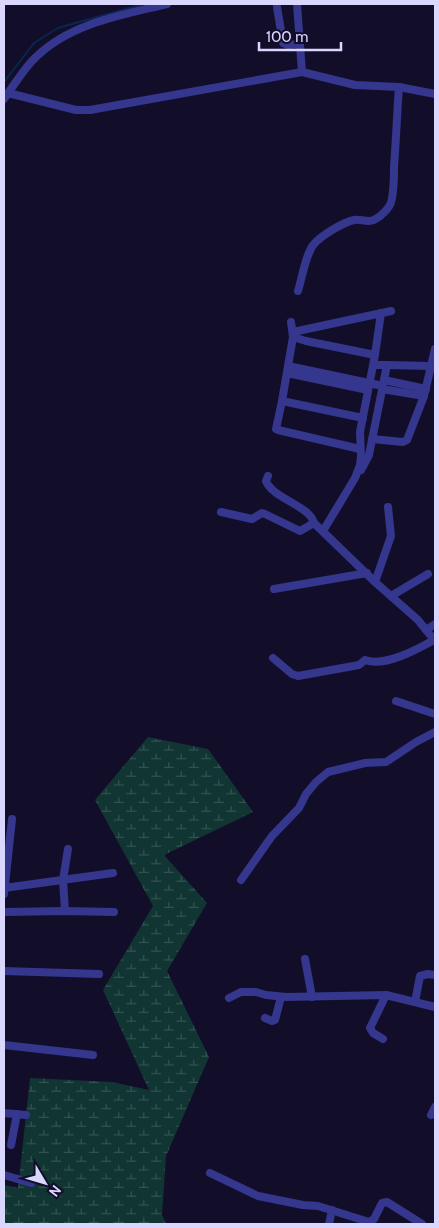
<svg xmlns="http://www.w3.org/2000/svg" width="439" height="1228" viewBox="0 0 439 1228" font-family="Cabin,sans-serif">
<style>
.wetland{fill:url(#wetland-marsh)}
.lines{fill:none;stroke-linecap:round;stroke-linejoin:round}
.stream{stroke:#08264f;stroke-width:2}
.minor{stroke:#35368d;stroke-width:8}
</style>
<defs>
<pattern id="wetland-marsh" width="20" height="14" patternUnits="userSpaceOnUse" patternTransform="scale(1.25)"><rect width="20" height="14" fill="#113532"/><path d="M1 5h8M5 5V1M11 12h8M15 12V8" fill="none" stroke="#335251"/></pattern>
</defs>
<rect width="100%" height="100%" fill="#120e2a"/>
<path class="wetland" d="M 148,737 L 208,749 L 253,812 L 164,855 L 207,903 L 167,971 L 209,1057 L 166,1156 L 162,1215 L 166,1224 L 4,1224 L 4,1185 L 18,1188 L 30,1078 L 112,1082 L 149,1090 L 103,990 L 153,906 L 95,800 Z"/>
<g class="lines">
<path class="stream" d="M 4,82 L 34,43 L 58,28 L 143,4"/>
<g class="minor">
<path d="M 297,4 L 302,72"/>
<path d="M 277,7 L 283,43 L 288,45 L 300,44"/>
<path d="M 8,93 C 17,81 25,67 36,57 C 71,23 122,15 167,4"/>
<path d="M 4,99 L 8,93 L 76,110 L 90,110 L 302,72 L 355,85 L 399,87 L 435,94"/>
<path d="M 298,291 C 302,278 306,253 314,244 C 322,235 342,223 354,220 C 359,219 363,221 369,221 C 376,221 386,212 390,205 C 394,196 394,178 394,167 C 396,141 397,114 399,87"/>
<path d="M 291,322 L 293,337 L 306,341 L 375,355 L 360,432 L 361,457 L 360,465 L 355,478 L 323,531"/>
<path d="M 293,332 L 391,311"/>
<path d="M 293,337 L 282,401 L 276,429 L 278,430 L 360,449"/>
<path d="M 375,355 L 381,313"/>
<path d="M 386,365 L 431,366"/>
<path d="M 288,366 L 383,386"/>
<path d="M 287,373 L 368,390"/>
<path d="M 384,380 L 426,389"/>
<path d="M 382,389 L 424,396"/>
<path d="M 282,401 L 363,418"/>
<path d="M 372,439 L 403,442 L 407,440 L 424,396 L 435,349"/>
<path d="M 361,470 L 369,455 L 386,370 L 386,365 L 374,365"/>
<path d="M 268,476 L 266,481 C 273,499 309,505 314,523 L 375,582 L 418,620 L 435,641"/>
<path d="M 221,512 L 252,519 L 262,513 L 265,514 L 300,531 L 314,523"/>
<path d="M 375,582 L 391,536 L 388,507"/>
<path d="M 274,589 L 367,573"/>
<path d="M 391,596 L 428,574"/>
<path d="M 426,630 L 435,624"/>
<path d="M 273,658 L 292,674 L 298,676 L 359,665 L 365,660 C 385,667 416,650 434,640"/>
<path d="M 396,701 L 435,714"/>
<path d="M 241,880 L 272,836 L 299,808 L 306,794 L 316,782 L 328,772 L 365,763 L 386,762 L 416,742 L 435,732"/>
<path d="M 4,888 L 113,873"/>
<path d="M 4,894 L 12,819"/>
<path d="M 65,911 L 63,880 L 68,849"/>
<path d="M 4,912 L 65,911 L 114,912"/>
<path d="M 305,959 L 312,997"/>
<path d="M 4,971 L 99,974"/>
<path d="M 229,998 L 241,992 L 256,992 L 266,995 L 286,997 L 386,995 L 435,1007"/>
<path d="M 415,1002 L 420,976 L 428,974 L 435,975"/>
<path d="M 265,1018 L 272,1021 L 275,1020 L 281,997"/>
<path d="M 383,1039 L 373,1033 L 370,1028 L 386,995"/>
<path d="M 4,1045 L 93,1055"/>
<path d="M 4,1113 L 26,1115"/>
<path d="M 431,1115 L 435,1107"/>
<path d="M 11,1145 L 17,1114"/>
<path d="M 210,1173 L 258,1196 L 303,1205 L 318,1206 L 369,1222 L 374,1219 L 382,1203 L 387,1202 L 422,1224"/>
<path d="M 4,1175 L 31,1183"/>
<path d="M 329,1224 L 332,1210"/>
</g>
</g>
<rect width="439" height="1228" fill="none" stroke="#dad7ff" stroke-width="10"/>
<g transform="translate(45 1183) rotate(128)" stroke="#120e2a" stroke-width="4" paint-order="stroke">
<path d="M0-4L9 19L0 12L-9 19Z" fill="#dad7ff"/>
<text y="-8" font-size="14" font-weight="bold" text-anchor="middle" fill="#dad7ff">N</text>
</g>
<path d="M259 42v8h82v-8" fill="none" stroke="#dad7ff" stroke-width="2.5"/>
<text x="266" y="42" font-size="15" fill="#dad7ff" stroke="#120e2a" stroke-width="4" paint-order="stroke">100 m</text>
</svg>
